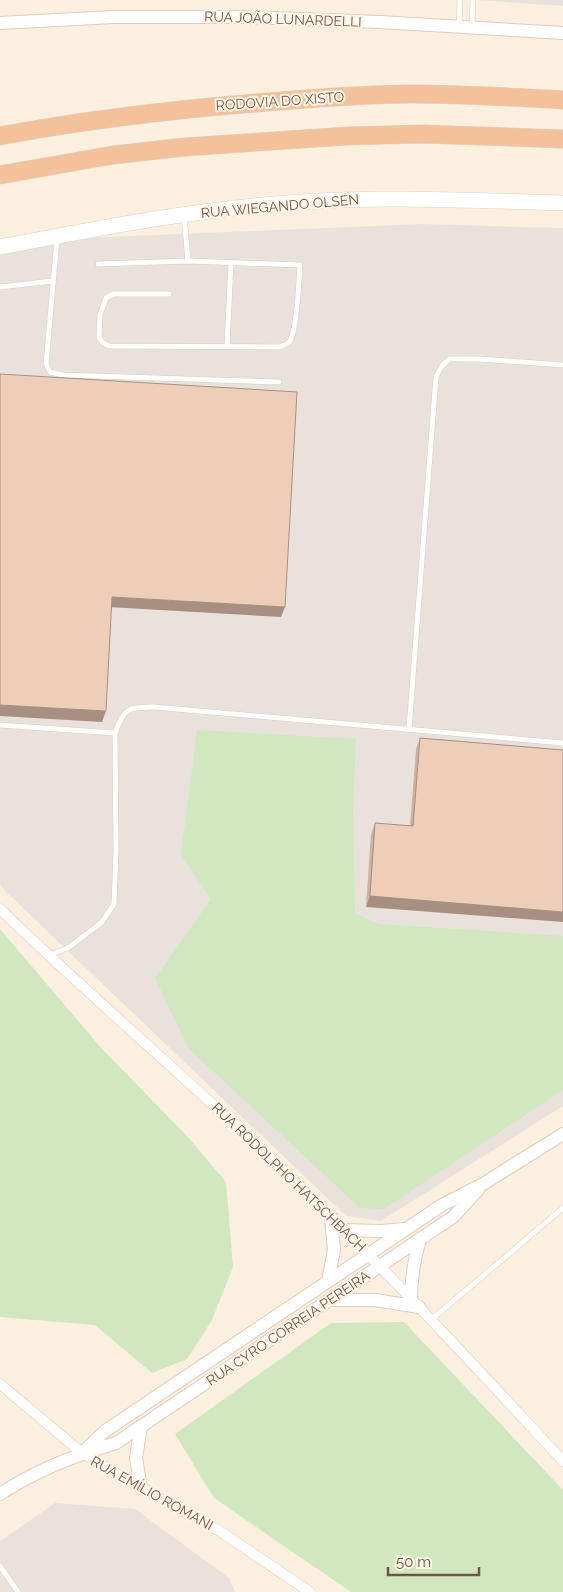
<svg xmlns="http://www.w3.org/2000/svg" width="563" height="1592" viewBox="0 0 563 1592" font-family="Raleway,sans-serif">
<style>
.industrial{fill:#e9e2dc}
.green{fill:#d0e7c0}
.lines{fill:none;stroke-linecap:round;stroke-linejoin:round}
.service-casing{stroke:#deccbd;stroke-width:6}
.minor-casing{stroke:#deccbd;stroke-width:11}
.tertiary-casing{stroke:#deccbd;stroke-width:14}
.secondary-casing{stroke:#e3cdbb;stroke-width:16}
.trunk-casing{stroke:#dad3d0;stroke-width:19}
.service{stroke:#fff;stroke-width:5}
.minor{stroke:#fff;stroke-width:10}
.tertiary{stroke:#fff;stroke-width:12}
.secondary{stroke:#fff;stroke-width:15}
.trunk{stroke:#f4c29a;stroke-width:18}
.wall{fill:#ceb19f}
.shaded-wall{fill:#a79082}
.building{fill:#efceb9;stroke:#a79082}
.labels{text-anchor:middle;stroke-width:4;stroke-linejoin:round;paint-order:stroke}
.street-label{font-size:14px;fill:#705649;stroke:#fef4e6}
</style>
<rect width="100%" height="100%" fill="#fbf0e0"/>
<g class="industrial">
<path d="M 476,0 L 563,0 L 563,6 Z"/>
<path d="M 422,224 L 563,228 L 563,1106 L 381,1221 L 346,1216 L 5,891 L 0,884 L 0,254 L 82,238 Z"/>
<path d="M 55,1503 L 135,1509 L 229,1578 L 235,1592 L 0,1592 L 0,1541 Z"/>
</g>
<g class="green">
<path d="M 197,730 L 356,739 L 353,809 L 355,913 L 379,924 L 563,936 L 563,1090 L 384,1209 L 360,1208 L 188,1048 L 155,978 L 211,899 L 181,855 Z"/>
<path d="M 0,929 L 102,1049 L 187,1136 L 226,1182 L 233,1267 L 212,1320 L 187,1359 L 152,1373 L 95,1325 L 0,1317 Z"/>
<path d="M 404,1322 L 563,1490 L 563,1592 L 351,1592 L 214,1498 L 175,1434 L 331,1323 Z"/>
</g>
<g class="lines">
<defs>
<g id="service">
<path d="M 459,26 L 460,0"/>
<path d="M 472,26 L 473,0"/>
<path d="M 184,215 L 188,261"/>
<path d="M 57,239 L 46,364 L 50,372 L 63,375 L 279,382"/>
<path d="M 98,264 L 188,261 L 300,265 C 299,280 297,330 290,341 C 288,344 284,345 280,347 L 109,346 L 103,343 L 99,338 L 100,315 L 106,298 L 113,294 L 169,294"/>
<path d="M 0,287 L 53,281"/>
<path d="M 227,346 L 231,263"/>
<path d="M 0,725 L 115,733"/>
<path d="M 409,729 L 436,377 L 441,367 L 449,359 L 479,359 L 563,365"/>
<path d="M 49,955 L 68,948 L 102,922 L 114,904 L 116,851 L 115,733 C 125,707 127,708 154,707 L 563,743"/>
<path d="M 431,1320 L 563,1208"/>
<path d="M 0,1566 L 18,1592"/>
</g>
<g id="minor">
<path d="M 0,909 C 92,998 190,1081 283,1170 C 380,1263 471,1362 563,1461"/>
<path d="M 0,1384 L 82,1453 L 141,1488 L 218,1530 L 310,1592"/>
</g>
<g id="tertiary">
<path d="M 0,23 L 113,17 L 244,17 L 380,22 L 563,33"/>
<path d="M 344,1230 L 381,1231 L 404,1229"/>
<path d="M 328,1281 L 334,1250 L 331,1217"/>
<path d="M 411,1299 C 411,1278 414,1260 420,1239"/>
<path d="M 329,1300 L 375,1300 L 419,1307"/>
<path d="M 82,1453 L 105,1431 L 442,1205 L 483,1184 L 563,1134"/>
<path d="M 141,1488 L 136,1458 L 141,1426"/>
<path d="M 0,1494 C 35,1471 75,1455 116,1443 L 453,1217 L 478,1190"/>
</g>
<path id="secondary" d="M 0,247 C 95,229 191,210 287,203 C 379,196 471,200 563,203"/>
<g id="trunk">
<path d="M 0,136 C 85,120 170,110 256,103 C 308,99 359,94 411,94 C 462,94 512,97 563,100"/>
<path d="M 0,175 L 113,155 L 185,147 L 347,136 L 423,134 L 563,139"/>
</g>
</defs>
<use href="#service" class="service-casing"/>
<use href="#minor" class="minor-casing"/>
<use href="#tertiary" class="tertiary-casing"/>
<use href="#secondary" class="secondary-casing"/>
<use href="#trunk" class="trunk-casing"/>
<use href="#service" class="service"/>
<use href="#minor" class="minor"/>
<use href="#tertiary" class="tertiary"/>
<use href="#secondary" class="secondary"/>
<use href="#trunk" class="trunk"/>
</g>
<path class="wall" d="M 420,738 L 563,750 L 366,907 L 371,834 L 375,823 L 410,826 L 416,749 Z"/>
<g class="shaded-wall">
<path d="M 112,597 L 285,607 L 281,617 L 108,607 Z"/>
<path d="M 0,705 L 106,711 L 102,722 L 0,716 Z"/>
<path d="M 370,896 L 563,912 L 563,922 L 366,907 Z"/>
</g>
<g class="building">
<path d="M 0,374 L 297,392 L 285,607 L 112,597 L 106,711 L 0,705 Z"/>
<path d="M 420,738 L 563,750 L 563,912 L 370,896 L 375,823 L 413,826 Z"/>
</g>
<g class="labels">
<g class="street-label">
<text transform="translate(283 19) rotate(2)" y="5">RUA JOÃO LUNARDELLI</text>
<text transform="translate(280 101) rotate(-4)" y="5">RODOVIA DO XISTO</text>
<text transform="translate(280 206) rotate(-5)" y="5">RUA WIEGANDO OLSEN</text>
<text transform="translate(289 1177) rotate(44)" y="5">RUA RODOLPHO HATSCHBACH</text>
<text transform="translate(288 1328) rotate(-34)" y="5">RUA CYRO CORREIA PEREIRA</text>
<text transform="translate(152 1493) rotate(29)" y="5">RUA EMÍLIO ROMANI</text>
</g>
</g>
<path d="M388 1567v8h91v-8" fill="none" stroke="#705649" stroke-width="2.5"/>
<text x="396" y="1567" font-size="15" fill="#705649" stroke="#fef4e6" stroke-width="4" paint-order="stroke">50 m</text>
</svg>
